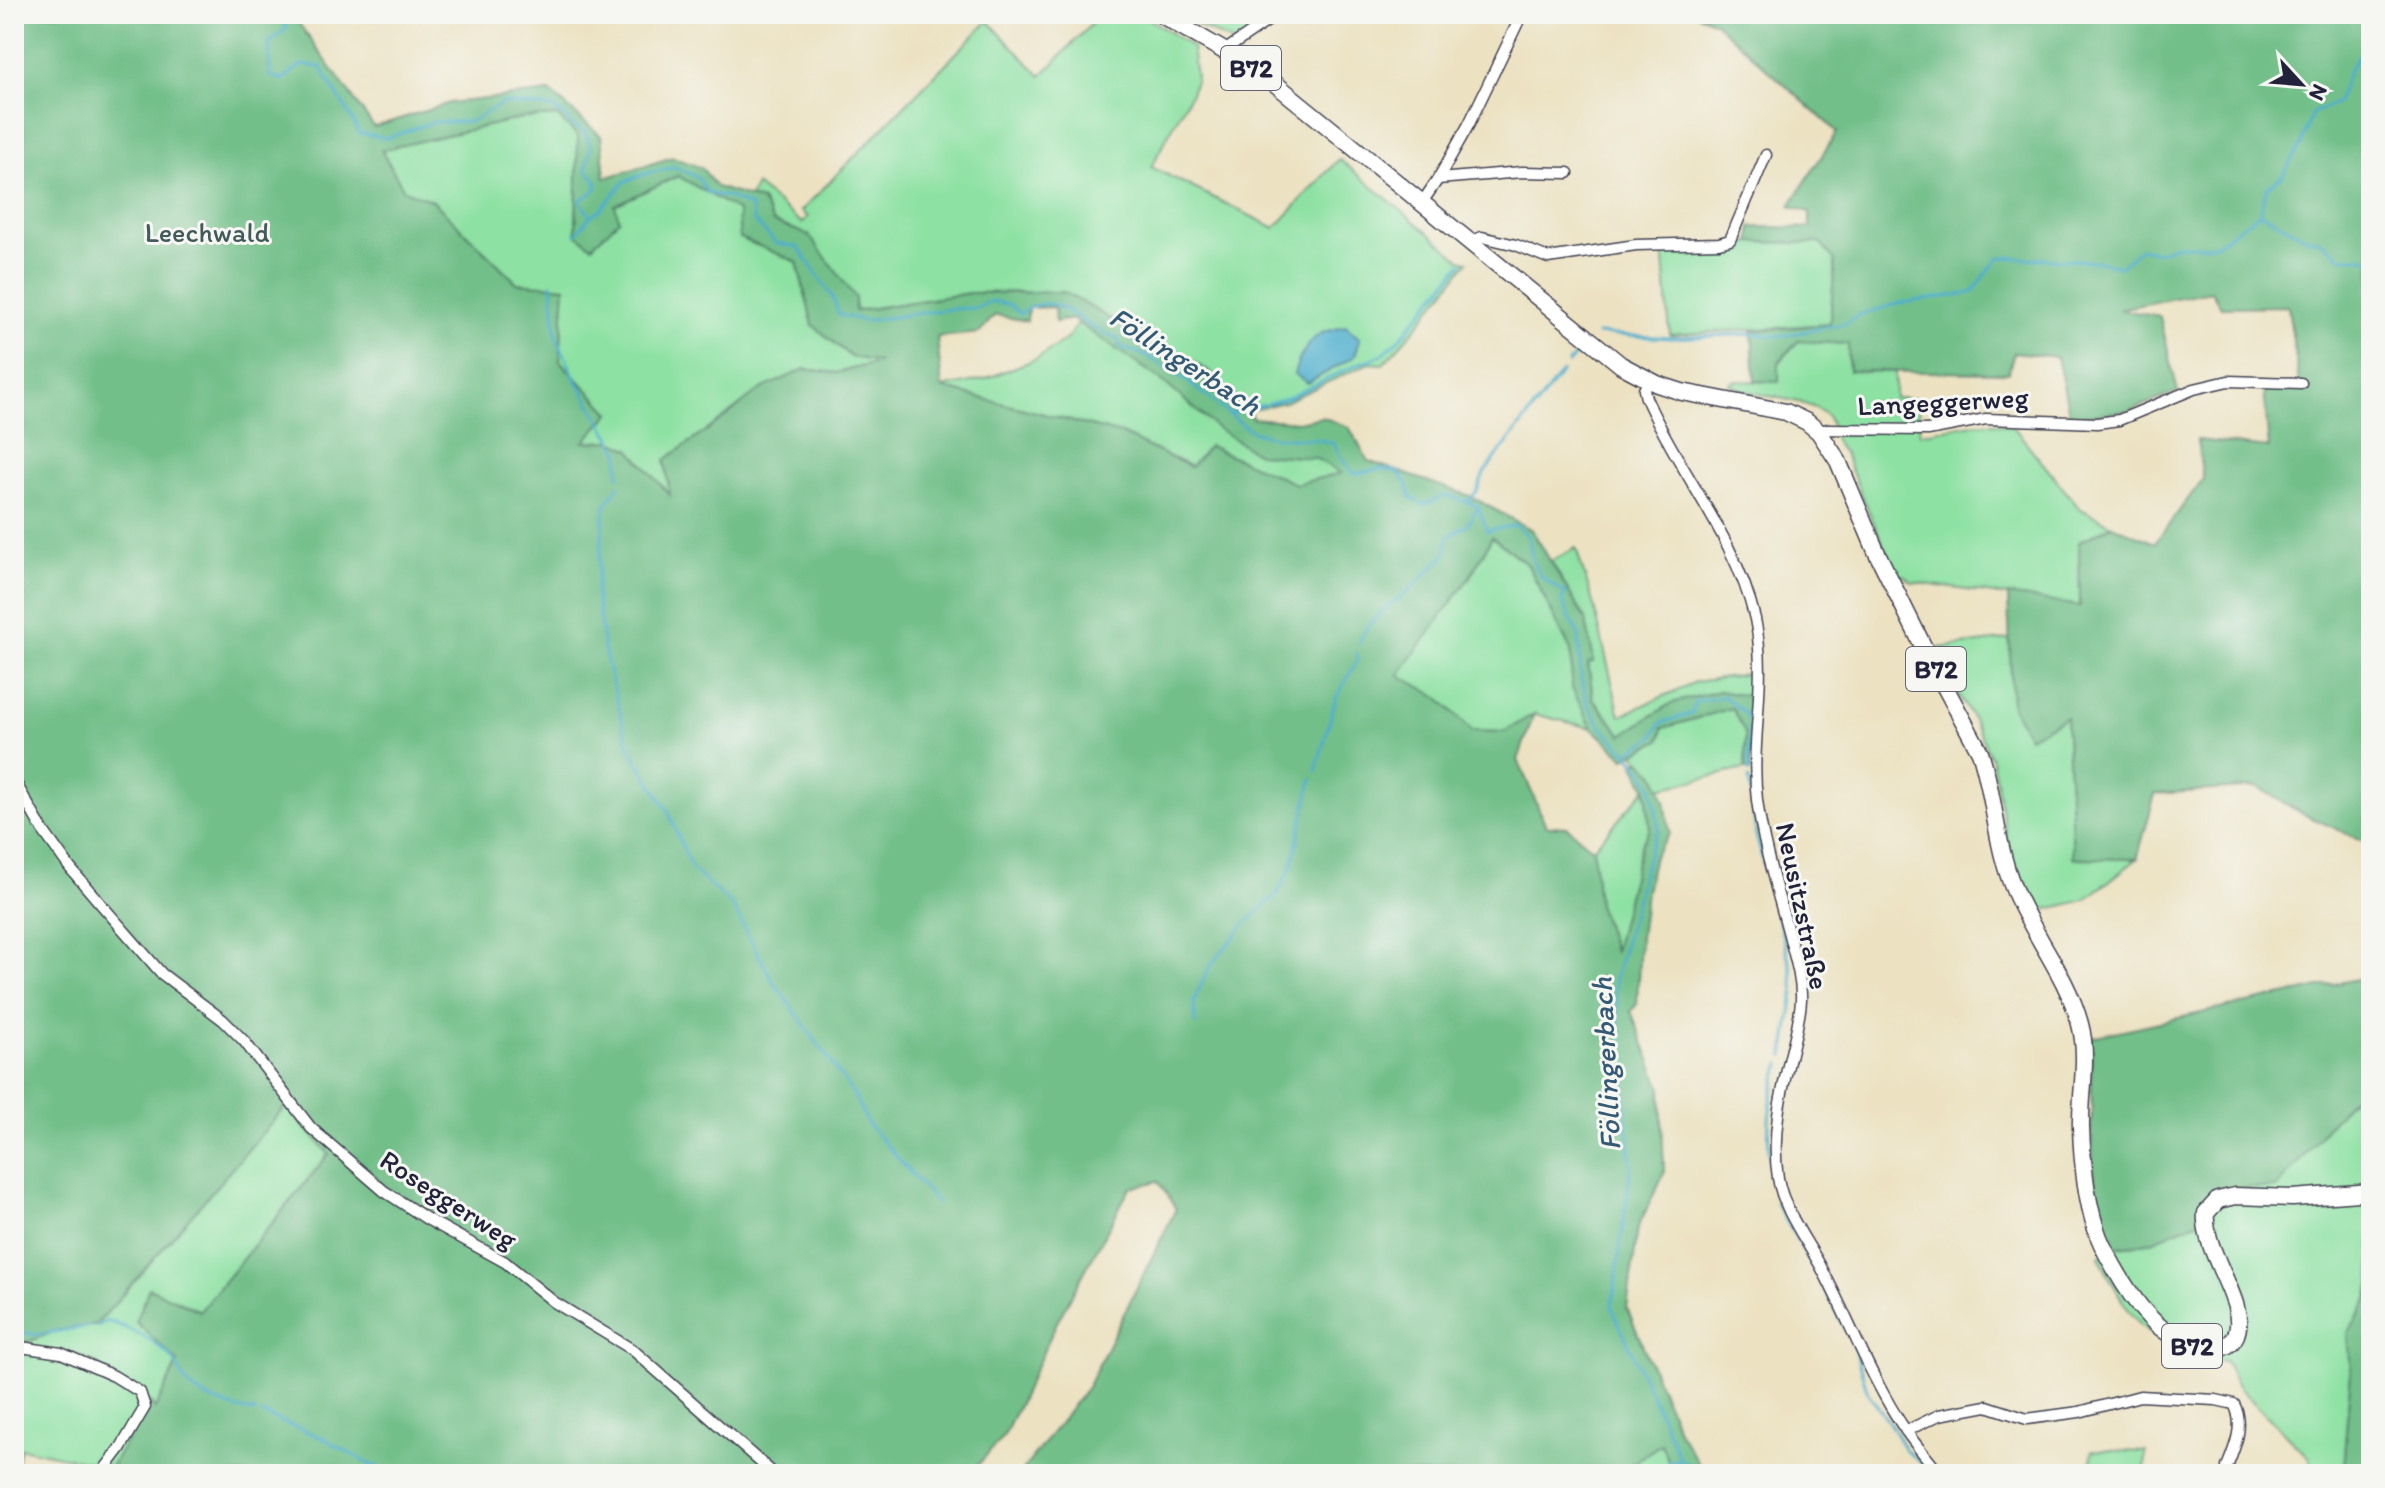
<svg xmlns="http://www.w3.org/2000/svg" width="2385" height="1488" viewBox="0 0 2385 1488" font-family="Itim,sans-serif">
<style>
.green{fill:#8de1a3;stroke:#58826f;stroke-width:2}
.forest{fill:#72bf89;stroke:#4a7062;stroke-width:2;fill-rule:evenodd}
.water{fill:#4eafcd;stroke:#386884;stroke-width:2}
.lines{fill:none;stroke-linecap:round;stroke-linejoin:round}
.stream{stroke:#4eafcd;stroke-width:3}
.minor-casing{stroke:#403f4f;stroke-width:13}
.primary-casing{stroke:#403f4f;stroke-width:19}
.minor{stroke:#fff;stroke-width:10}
.primary{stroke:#fff;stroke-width:16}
.labels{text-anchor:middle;stroke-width:6;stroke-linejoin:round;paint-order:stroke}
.shield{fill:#f6f6f2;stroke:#626272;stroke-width:2}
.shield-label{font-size:26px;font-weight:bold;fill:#22223b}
.park-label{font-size:28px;fill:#425b5a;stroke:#f6f6f2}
.street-label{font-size:28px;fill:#22223b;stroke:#f6f6f2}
.water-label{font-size:30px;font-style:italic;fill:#345a75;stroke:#f6f6f2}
</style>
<rect width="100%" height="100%" fill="#f6f6f2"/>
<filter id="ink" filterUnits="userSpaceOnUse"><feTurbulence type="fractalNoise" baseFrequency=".0125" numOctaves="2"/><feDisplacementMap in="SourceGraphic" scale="16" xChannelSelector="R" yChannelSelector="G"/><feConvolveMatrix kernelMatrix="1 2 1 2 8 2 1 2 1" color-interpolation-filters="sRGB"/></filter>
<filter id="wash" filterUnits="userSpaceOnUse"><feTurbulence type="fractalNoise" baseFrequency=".006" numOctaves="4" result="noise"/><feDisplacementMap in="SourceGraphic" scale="32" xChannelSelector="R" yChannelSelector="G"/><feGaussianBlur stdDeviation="1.8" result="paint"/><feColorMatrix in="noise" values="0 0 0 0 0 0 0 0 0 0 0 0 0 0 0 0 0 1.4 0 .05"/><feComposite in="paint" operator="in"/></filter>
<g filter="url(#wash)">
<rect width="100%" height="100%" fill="#ece2c2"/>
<g class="green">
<path d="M 1101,14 L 1115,16 L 1117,14 L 1142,14 L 1192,47 L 1196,78 L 1191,93 L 1151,167 L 1275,228 L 1339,159 L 1460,259 L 1468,261 L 1414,330 L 1383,364 L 1369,363 L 1285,402 L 1249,410 L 1247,404 L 1212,383 L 1212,374 L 1195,363 L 1177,364 L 1147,340 L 1064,292 L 970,293 L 854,311 L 809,235 L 773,222 L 762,201 L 750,197 L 756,185 L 802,223 L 808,217 L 801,211 L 988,21 L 1041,76 Z"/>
<path d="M 1176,14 L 1285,14 L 1275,26 L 1237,45 Z"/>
<path d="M 557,116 L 578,136 L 576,234 L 592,246 L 618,220 L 614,205 L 678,176 L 738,211 L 740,238 L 797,262 L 813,325 L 851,357 L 883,362 L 836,373 L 805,369 L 713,426 L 665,460 L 671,496 L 583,443 L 610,413 L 560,361 L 517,283 L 433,201 L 404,190 L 381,149 L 523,118 Z"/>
<path d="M 1751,242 L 1820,243 L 1835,260 L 1830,324 L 1670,335 L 1663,247 L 1734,245 Z"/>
<path d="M 1078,323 L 1159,378 L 1217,428 L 1258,453 L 1315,458 L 1342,473 L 1296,485 L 1209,446 L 1191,467 L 1121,434 L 942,388 L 985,379 L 1036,359 L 1067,339 Z"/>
<path d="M 1798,341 L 1848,344 L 1849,371 L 1895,372 L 1895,398 L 1918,399 L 1920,434 C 1944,430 1997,414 2016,430 L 2079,508 L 2112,525 L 2079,542 L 2081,607 L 1912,582 L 1904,576 L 1896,575 L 1844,453 C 1829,442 1837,420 1821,411 C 1793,395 1758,399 1730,384 L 1733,381 L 1779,382 L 1779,363 Z"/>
<path d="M 1492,537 L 1528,565 L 1571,651 L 1572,688 L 1592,728 L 1534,714 L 1504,732 L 1472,731 L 1438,697 L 1398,675 L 1471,575 Z"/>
<path d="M 1576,548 L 1594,606 L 1620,716 L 1695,682 L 1753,673 L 1752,697 L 1719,691 L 1672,703 L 1622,735 L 1593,699 L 1588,662 L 1594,662 L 1586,621 L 1551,561 Z"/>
<path d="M 2010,639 L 2012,707 L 2029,736 L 2066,716 L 2073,858 L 2137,859 L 2085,900 L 2031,913 L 2011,861 L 1992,760 L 1973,719 L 1931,649 Z"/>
<path d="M 1732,708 L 1746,733 L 1745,769 L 1660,788 L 1655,775 L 1633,753 L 1660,740 L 1663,728 Z"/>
<path d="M 1646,788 L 1650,830 L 1641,845 L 1615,952 L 1598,904 L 1593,849 Z"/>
<path d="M 2365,1083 L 2371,1087 L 2371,1286 L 2368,1300 L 2348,1333 L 2351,1371 L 2343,1469 L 2345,1474 L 2319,1474 L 2306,1455 L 2239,1388 L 2225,1361 C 2190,1361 2152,1341 2131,1313 C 2118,1296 2109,1275 2099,1257 L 2113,1248 L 2152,1241 L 2207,1199 L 2240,1188 L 2276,1187 Z"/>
<path d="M 286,1106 L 329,1154 L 200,1311 L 149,1288 L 136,1322 L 178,1361 L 155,1410 L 150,1403 L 111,1467 L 21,1448 L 14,1473 L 14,1342 L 28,1342 L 55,1331 L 97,1324 Z"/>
<path d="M 1661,1444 L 1674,1474 L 1616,1474 Z"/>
<path d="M 2092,1450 L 2146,1452 L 2145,1474 L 2091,1473 Z"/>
</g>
<g class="forest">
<path d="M 14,14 L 292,14 L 374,127 L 450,103 L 550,92 L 601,136 L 605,178 L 673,157 L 702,168 L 716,187 L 762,201 L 773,222 L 809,235 L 855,297 L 855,311 L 970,293 L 1064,292 L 1147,340 L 1177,364 L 1195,363 L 1213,374 L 1212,383 L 1247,404 L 1252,418 L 1298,422 L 1322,417 L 1349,427 L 1368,461 L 1470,496 L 1532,530 L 1586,621 L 1594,662 L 1588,663 L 1593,699 L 1622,735 L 1672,703 L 1719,691 L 1752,697 L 1751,772 L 1745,769 L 1745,733 L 1732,708 L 1663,728 L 1660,740 L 1625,758 L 1592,728 L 1572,688 L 1571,650 L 1528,565 L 1492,537 L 1471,575 L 1399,675 L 1438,697 L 1472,731 L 1504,732 L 1534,714 L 1518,760 L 1546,826 L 1567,827 L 1593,849 L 1598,904 L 1614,951 L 1641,845 L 1650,829 L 1646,788 L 1634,764 L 1641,760 L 1655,775 L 1665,801 L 1670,833 L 1654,856 L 1646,891 L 1640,937 L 1637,1004 L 1631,1011 L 1661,1088 L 1664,1173 L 1638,1227 L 1627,1308 L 1679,1432 L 1705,1474 L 1674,1474 L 1661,1444 L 1616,1474 L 1020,1474 L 1088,1386 L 1176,1209 L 1158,1181 L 1130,1188 L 1056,1324 L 1005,1434 L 970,1474 L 140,1474 L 111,1467 L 150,1402 L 155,1409 L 178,1362 L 136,1322 L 149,1288 L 200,1311 L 329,1154 L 286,1106 L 97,1324 L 55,1331 L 28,1342 L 14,1342 ZM 557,116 L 578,136 L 576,234 L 592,246 L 619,220 L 615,205 L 678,176 L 738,211 L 740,238 L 797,262 L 813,325 L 851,357 L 880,362 L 836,373 L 805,369 L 761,389 L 713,426 L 665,460 L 670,495 L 630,449 L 612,441 L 584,442 L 610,413 L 560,361 L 565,287 L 517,283 L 433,201 L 404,190 L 381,150 L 523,118 ZM 1054,307 L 1055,322 L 1072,319 L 1159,378 L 1217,428 L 1258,454 L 1315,458 L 1341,473 L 1296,484 L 1209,446 L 1191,467 L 1121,434 L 942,388 L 937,337 L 979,333 L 995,315 L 1027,321 L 1028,308 Z"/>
<path d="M 1696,14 L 2371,14 L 2371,844 L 2305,815 L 2257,787 L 2155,794 L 2137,859 L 2073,858 L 2066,717 L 2029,737 L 2012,707 L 2008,595 L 2080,606 L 2079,542 L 2112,525 L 2155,543 L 2203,479 L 2197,440 L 2269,448 L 2264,390 L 2300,389 L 2288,306 L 2221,307 L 2211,291 L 2119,309 L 2160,317 L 2178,392 L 2128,411 L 2070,417 L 2057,357 L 2014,352 L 2008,373 L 1849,371 L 1848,344 L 1798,341 L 1779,362 L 1779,382 L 1755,381 L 1752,331 L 1830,324 L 1835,260 L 1820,243 L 1751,242 L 1751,227 L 1810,228 L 1810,212 L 1790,206 L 1837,132 L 1715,22 Z"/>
<path d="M 2371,976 L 2371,1076 L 2276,1188 L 2240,1188 L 2207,1199 L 2199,1221 L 2152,1241 L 2113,1248 L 2098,1211 L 2092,1154 L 2091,1037 Z"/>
<path d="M 2371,1286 L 2371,1474 L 2345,1474 L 2343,1469 L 2351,1371 L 2348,1333 L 2368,1300 Z"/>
</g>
<path class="water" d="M 1346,326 L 1360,339 L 1355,356 L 1308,383 L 1294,374 C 1297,361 1308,341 1320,334 C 1327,330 1338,329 1346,326 Z"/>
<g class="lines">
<g class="stream">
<path d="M 278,14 L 287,28 L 269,43 L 270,76 L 283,80 L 301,65 L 321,67 C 332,90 348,109 359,133 L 387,138 L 433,122 L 470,122 L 503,103 L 553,108 L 564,116 L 572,125 L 585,132 L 591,147 L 586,169 L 596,180 L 597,187 L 591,194 L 581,199 L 582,204 L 590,216 L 601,209 L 625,181 L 648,173 L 675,167 L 697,177 L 708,193 L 728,197 L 751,207 L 754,221 L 776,243 L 798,247 L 833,298 L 839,315 L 866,321 L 950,309 L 977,308 L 991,301 L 1010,305 L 1020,314 C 1054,289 1070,316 1099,331 C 1104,334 1111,335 1117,338 L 1121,347 L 1149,357 L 1187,381 L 1251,431 L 1274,437 L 1321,440 L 1334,444 L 1341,458 L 1354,474 L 1379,469 L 1397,471 L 1407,483 L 1410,497 L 1424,505 L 1446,495 L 1478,506 L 1487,531 L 1515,525 L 1528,536 L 1533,562 L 1541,577 L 1565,593 L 1562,601 L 1579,636 L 1581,679 L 1589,707 L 1603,729 L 1640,767 L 1651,785 L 1659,828 L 1650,849 L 1615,979 L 1631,1165 L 1612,1308 L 1680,1459 L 1694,1469 L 1696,1474"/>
<path d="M 2260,213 L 2307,238 L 2321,241 L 2342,258 L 2365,258 L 2371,262"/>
<path d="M 576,234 L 590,216"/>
<path d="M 552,284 L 556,336 L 574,376 L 619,452 L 619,476"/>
<path d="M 1597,334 L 1672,338 L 1749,334 L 1782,336 L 1844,324 L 1861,314 L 1901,303 L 1972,293 L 1999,257 L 2093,261 L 2121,266 L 2140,248 L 2158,252 L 2177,245 L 2215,245 L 2260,213 L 2266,188 L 2282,176 L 2301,145 L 2312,113 L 2337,103 L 2349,69 L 2371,39"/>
<path d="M 1568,364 L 1578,352"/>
<path d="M 1268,404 L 1290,397 L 1355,365 L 1382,355 L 1403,335 L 1462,263"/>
<path d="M 1229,414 L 1264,405"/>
<path d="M 618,486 L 605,507 L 596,592 L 604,650 L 629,747 L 667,809 L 692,869 L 732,905 L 771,978 L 854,1095 L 867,1123 L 938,1204"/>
<path d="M 1469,501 L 1477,491 L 1484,473 L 1562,372"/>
<path d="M 1359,644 C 1368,614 1399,603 1419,581 C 1428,572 1436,563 1446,555 L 1448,537 L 1468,524 L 1478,506"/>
<path d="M 1627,753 L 1652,738 L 1661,723 L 1692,713 L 1695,702 C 1705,698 1714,700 1723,696 L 1745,713 L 1748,719"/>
<path d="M 1316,771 L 1336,698 L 1358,659 L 1357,653"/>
<path d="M 1749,772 L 1749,727"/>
<path d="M 1749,779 L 1756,834 L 1791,968 L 1794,993 L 1784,1056"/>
<path d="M 1195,1024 L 1194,1000 L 1210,966 L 1244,925 L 1277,894 L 1292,865 L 1312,779"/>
<path d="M 1773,1185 C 1766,1145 1766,1103 1781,1064"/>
<path d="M 1774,1192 L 1774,1194"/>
<path d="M 1776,1203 L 1805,1253 L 1852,1342 L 1868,1393 L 1890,1424 L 1906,1451 L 1927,1467"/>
<path d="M 97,1326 L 107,1321 C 129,1328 150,1338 167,1353 C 179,1364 177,1368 184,1379 C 194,1397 237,1411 256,1412"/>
<path d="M 14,1330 L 35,1335 L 90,1326"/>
<path d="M 262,1414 L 323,1438 L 367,1463 L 380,1468 L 386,1474"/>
<path d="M 1667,1462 L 1679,1459"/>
<path d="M 1608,1474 L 1615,1469 L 1639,1469"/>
</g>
</g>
</g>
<g filter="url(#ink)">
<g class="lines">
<defs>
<g id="minor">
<path d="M 1224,51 L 1278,14"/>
<path d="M 1438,179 L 1522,172 L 1568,173"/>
<path d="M 1421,204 L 1438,179 L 1469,124 L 1522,14"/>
<path d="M 1469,242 L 1482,237 L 1516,245 L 1548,258 L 1636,245 L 1719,243 L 1730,240 L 1766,155"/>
<path d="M 1648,380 L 1644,390 L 1646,398 C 1679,473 1736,537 1755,619 C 1768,679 1750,739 1757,800 C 1763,846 1777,890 1789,935 C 1794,955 1802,978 1801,1000 C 1800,1018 1795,1036 1791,1053 C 1781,1094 1771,1135 1778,1178 C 1783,1209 1805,1238 1820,1265 C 1849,1319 1871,1380 1906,1431 C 1916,1446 1929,1459 1939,1474"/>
<path d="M 1819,432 L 1828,429 L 1928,430 L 1986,419 L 2097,423 L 2119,420 L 2194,389 L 2228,381 L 2301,383"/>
<path d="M 14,780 L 42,829 L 70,868 L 99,902 L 162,974 L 223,1020 L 244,1041 L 311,1128 L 384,1191 L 427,1219 L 505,1262 L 554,1302 L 633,1350 L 774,1474"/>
<path d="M 14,1346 L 61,1353 L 114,1376 L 140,1392 L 145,1407 L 120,1449 L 101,1474"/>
<path d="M 1906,1431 L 1939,1415 L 1987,1406 L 2027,1419 L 2079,1412 L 2140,1396 L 2216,1400 L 2234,1404 C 2245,1425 2235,1447 2227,1467"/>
</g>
<path id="primary" d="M 1160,14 L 1233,56 L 1272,81 L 1621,365 L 1657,384 L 1682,392 L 1786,412 L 1807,422 L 1819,432 L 1838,461 L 1876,551 L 1924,648 L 1980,752 C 1995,796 1995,843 2013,887 C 2032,934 2067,975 2080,1024 C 2089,1057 2080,1093 2081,1127 C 2082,1160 2086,1198 2096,1229 C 2100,1243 2107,1255 2114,1267 C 2134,1303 2159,1337 2200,1348 C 2214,1352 2230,1349 2236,1335 C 2249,1303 2202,1253 2206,1213 L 2218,1200 L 2235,1196 L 2293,1198 L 2371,1192"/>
</defs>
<use href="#minor" class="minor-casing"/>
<use href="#primary" class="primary-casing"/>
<use href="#minor" class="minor"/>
<use href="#primary" class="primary"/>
</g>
</g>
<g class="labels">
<g class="shield">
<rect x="1221" y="46" width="60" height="44" rx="6"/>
<rect x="1906" y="647" width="60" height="44" rx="6"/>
<rect x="2162" y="1324" width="60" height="44" rx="6"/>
</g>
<g class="shield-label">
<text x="1251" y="77">B72</text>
<text x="1936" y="678">B72</text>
<text x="2192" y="1355">B72</text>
</g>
<g class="park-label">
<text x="207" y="242">Leechwald</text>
</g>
<g class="street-label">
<text transform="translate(1943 401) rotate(-3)" y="10">Langeggerweg</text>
<text transform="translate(1803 906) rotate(78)" y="10">Neusitzstraße</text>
<text transform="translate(449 1199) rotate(33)" y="10">Roseggerweg</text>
</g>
<g class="water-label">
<text transform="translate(1185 361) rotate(33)" y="10">Föllingerbach</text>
<text transform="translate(1606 1064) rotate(-93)" y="10">Föllingerbach</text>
</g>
</g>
<rect width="2385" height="1488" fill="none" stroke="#f6f6f2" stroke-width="48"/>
<g transform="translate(2301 84) rotate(116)" stroke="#f6f6f2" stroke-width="6" paint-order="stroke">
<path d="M0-6L14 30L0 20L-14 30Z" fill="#22223b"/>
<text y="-12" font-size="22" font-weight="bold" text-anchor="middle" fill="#22223b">N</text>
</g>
</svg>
